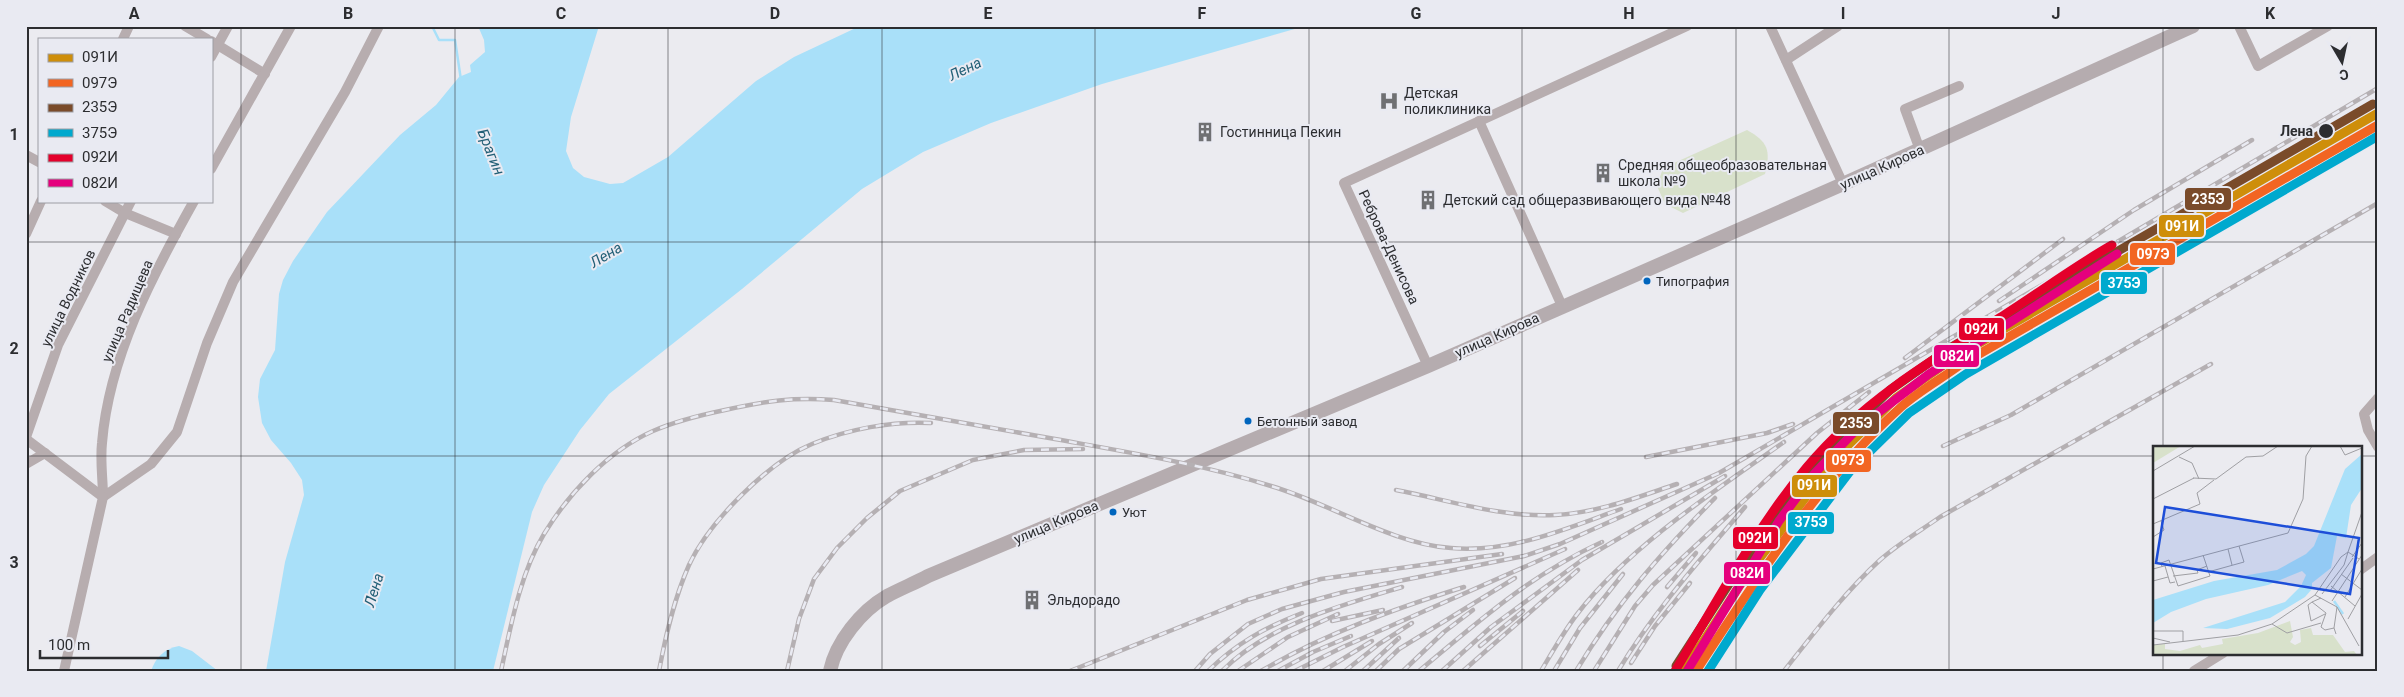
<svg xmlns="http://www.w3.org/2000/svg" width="2404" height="697" viewBox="0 0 2404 697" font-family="Roboto,sans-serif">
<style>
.green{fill:#d8e1cb}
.water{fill:#a9e0f9}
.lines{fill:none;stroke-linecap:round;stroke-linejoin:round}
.stream{stroke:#a9e0f9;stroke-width:2.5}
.minor{stroke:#b7adaf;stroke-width:10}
.secondary{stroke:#b5acaf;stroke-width:14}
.rail-casing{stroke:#b5b0b3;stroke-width:4.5}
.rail{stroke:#e9eaf2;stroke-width:2.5;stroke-dasharray:8;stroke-linecap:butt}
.rail-1-casing{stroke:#e9eaf2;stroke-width:12}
.rail-2-casing{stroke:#e9eaf2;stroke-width:12}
.rail-3-casing{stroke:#e9eaf2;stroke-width:12}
.rail-4-casing{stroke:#e9eaf2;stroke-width:12}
.rail-5-casing{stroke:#e9eaf2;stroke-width:12}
.rail-6-casing{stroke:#e9eaf2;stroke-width:12}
.rail-1{stroke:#ce8e0a;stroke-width:9}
.rail-2{stroke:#f26522;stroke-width:9}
.rail-3{stroke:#7a4b2a;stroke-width:9}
.rail-4{stroke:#00a9ce;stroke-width:9}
.rail-5{stroke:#e4002b;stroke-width:9}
.rail-6{stroke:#e5007d;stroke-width:9}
.grid{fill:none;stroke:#2c2d30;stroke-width:1;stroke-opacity:0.55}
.stop-dot{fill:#2c2d30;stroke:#e9eaf2;stroke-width:2}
.bus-dot{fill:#0065bd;stroke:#e9eaf2;stroke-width:2}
.labels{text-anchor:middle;stroke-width:4;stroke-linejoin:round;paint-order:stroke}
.bus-label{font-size:13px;fill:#2c2d30;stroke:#e9eaf2;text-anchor:start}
.poi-label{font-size:14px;fill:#2c2d30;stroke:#e9eaf2;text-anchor:start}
.stop-label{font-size:14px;font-weight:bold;fill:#2c2d30;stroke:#e9eaf2;text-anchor:end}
.street-label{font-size:14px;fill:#2c2d30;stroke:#e9eaf2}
.water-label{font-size:15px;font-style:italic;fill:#225f76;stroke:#e9eaf2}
.inset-river{fill:none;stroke:#a9e0f9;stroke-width:2.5}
.inset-road{fill:none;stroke:#9f9fa3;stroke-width:1}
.view{fill:#1d4ed8;fill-opacity:0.15;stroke:#1d4ed8;stroke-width:2.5}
.inset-edge{fill:none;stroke:#2c2d30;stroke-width:2.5}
.line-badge{stroke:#e9eaf2;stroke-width:2}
.badge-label{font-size:14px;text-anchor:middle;font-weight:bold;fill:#fff}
.neatline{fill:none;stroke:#2c2d30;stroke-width:2}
.grid-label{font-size:16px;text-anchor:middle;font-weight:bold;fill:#2c2d30}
</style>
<rect width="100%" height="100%" fill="#ebebf0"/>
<path class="green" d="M 1747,130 C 1768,142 1771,150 1765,174 L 1683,213 L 1665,204 L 1657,186 L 1663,168 Z"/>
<g class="water">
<path d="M 478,26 L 599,26 L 571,117 L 566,151 L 573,168 L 584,177 L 610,184 L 623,183 L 668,157 L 756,81 L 794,57 L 860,26 L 1305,26 L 1102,84 L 991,123 L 923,152 L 862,189 L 742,289 L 609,394 L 580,430 L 544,485 L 532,512 L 493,671 L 266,671 L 285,562 L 304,495 L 302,480 L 291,463 L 271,440 L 262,423 L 258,397 L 260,379 L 275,350 L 279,294 L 283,280 L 293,261 L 327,212 L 400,135 L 436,105 L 459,77 L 471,72 L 470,65 L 485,52 L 484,40 Z"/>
<path d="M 179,646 L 192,651 L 218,671 L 151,671 C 156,657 164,649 179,646 Z"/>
</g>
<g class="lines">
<path class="stream" d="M 432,26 L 439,40 L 455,40 L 461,80"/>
<g class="minor">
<path d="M 185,26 L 207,39"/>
<path d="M 1770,26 L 1843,184"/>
<path d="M 2239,26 L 2258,66 L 2328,26"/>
<path d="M 123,39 L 129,26"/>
<path d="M 211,41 L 265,74"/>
<path d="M 211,57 L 228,26"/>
<path d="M 1786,60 L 1838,26"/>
<path d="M 1479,121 L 1562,306"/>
<path d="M 1920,150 L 1905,109 L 1959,86"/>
<path d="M 26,155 L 39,162"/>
<path d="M 211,169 L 291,26"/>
<path d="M 105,201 L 125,213 L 176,234"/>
<path d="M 194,201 C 152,276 109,357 102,443 C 100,461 103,480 103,497 L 151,464 L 177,432 L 207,343 L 233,282 L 345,92 L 379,26"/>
<path d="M 26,234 L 41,201"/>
<path d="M 1428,366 L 1344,183 L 1687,26"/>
<path d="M 2378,398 L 2364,414 L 2368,430 L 2378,447"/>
<path d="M 26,437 L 58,345 L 131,201"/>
<path d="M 26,439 L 103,497 L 64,671"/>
<path d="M 26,464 L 45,453"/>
<path d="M 2360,570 L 2378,557"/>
<path d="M 2194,671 L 2223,653"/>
</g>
<path class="secondary" d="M 830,671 C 836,642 861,611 887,596 C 900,589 915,583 928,576 L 1428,366 L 1843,184 L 2193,26"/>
<defs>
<g id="rail">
<path d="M 2112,245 L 2378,88"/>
<path d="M 1999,301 L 2134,210 L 2252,140"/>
<path d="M 1905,358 L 2063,239"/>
<path d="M 1943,446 L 2011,415 L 2378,203"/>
<path d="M 1646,457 L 1767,433 L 1793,424"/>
<path d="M 1396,490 C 1448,500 1503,518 1555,515 C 1598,513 1638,497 1677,484"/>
<path d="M 1667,587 L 1696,553"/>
<path d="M 1332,621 L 1383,610"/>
<path d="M 1480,646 L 1523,611"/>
<path d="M 1631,663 L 1655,626 L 1690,583"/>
<path d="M 501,671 C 511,625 520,574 544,534 C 569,493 608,451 653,431 C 676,421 701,415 725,410 C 765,401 793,397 834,400 C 908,413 981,426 1055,439 C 1127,452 1201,464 1271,486 C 1329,503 1392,544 1451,548 C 1511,553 1565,529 1621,509"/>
<path d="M 659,671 C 666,634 674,599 689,565 C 709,522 768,462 812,444 C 848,429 892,421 931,423"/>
<path d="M 787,671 L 799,619 L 814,579 L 837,548 L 867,518 L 900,491 L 973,460 L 1024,450 L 1083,449"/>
<path d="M 1070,671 L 1247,600 L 1321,579 L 1502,554"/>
<path d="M 1195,671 L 1210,654 L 1248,624 L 1282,609 L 1344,592 L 1524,556 L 1560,544 L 1719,473 L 2097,253"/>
<path d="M 1208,671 C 1237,643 1264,628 1302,613"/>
<path d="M 1222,671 C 1267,625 1342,605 1402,587"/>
<path d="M 1238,671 L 1288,637 L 1338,614"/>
<path d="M 1261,671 C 1324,634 1394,609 1464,587"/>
<path d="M 1278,671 L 1313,652 L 1351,636"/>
<path d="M 1295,671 L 1343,647 L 1565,549"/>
<path d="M 1323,671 L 1372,641"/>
<path d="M 1345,671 L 1379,644 L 1412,623"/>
<path d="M 1363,671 L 1399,638"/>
<path d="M 1376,671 L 1399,649 L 1515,578"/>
<path d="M 1403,671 L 1444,632 L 1473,610"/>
<path d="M 1419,671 C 1479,621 1530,575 1602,542"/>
<path d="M 1442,671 L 1491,627 L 1582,560 L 1725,476"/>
<path d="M 1463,671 L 1578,570"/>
<path d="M 1541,671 C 1553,651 1564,631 1578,613 C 1629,547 1716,490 1784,442"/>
<path d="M 1554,671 L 1580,628 L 1623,574"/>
<path d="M 1576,671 C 1617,603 1660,554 1715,498"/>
<path d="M 1594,671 L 1635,606 L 1653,585 L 1817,433 L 1869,392"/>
<path d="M 1618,671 C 1654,611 1700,560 1745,507"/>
<path d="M 1784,671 C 1814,633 1844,593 1880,560 C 1898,544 1920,531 1940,517 L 2211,364"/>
</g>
</defs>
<use href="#rail" class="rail-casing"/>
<use href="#rail" class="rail"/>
<defs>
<path id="rail-1" d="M 1684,671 L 1744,579 L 1836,457 L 1896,398 L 1955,357 L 2378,113"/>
<path id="rail-2" d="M 1696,671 C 1757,578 1818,482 1901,407 C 1919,391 1941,379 1960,365 L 2378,125"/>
<path id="rail-3" d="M 1676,666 L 1736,573 L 1828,450 L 1890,390 L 1950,348 L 2373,104"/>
<path id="rail-4" d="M 1708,671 L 1760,590 L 1851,470 L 1909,413 L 1966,374 L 2378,136"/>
<path id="rail-5" d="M 1675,671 C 1717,602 1755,529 1807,467 C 1861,402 1933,359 2004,315 C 2040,292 2075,266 2112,245"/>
<path id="rail-6" d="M 1687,671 L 1779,521 L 1815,473 L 1858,428 L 1929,374 L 2117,254"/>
</defs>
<use href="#rail-1" class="rail-1-casing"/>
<use href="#rail-2" class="rail-2-casing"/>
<use href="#rail-3" class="rail-3-casing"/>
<use href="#rail-4" class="rail-4-casing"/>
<use href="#rail-5" class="rail-5-casing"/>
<use href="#rail-6" class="rail-6-casing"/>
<use href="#rail-1" class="rail-1"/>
<use href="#rail-2" class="rail-2"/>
<use href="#rail-3" class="rail-3"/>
<use href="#rail-4" class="rail-4"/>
<use href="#rail-5" class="rail-5"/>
<use href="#rail-6" class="rail-6"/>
</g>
<path class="grid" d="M 241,26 L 241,671M 455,26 L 455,671M 668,26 L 668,671M 882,26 L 882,671M 1095,26 L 1095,671M 1309,26 L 1309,671M 1522,26 L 1522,671M 1736,26 L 1736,671M 1949,26 L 1949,671M 2163,26 L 2163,447M 26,242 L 2378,242M 26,456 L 2154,456M 2360,456 L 2378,456M 2163,653 L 2163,671"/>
<defs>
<symbol id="hospital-bare" viewBox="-9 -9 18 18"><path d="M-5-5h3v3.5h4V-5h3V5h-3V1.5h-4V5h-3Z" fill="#6f7073" stroke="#e9eaf2" stroke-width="2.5" paint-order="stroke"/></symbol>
<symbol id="building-bare" viewBox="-9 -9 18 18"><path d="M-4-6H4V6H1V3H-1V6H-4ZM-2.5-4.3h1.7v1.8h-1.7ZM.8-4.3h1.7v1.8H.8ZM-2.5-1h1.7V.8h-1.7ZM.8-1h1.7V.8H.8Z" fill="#6f7073" stroke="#e9eaf2" stroke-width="2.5" paint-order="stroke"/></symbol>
</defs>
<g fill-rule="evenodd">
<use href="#hospital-bare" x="1375" y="87" width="28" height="28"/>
<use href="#building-bare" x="1191" y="118" width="28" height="28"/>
<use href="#building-bare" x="1589" y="159" width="28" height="28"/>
<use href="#building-bare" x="1414" y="186" width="28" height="28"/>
<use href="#building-bare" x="1018" y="586" width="28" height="28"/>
</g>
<circle class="stop-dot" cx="2326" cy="131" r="8"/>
<g class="bus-dot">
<circle cx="1647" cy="281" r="4.5"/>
<circle cx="1248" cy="421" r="4.5"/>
<circle cx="1113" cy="512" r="4.5"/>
</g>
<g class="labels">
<g class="bus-label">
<text x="1656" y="286">Типография</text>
<text x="1257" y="426">Бетонный завод</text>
<text x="1122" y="517">Уют</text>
</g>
<g class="poi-label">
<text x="1404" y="98">Детская<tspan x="1404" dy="16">поликлиника</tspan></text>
<text x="1220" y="137">Гостинница Пекин</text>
<text x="1618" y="170">Средняя общеобразовательная<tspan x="1618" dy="16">школа №9</tspan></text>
<text x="1443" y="205">Детский сад общеразвивающего вида №48</text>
<text x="1047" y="605">Эльдорадо</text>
</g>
<g class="stop-label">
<text x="2313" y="136">Лена</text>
</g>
<g class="street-label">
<text transform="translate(1882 167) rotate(-24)" y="5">улица Кирова</text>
<text transform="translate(1389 247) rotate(65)" y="5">Реброва-Денисова</text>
<text transform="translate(68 298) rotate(-64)" y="5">улица Водников</text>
<text transform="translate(127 311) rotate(-67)" y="5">улица Радищева</text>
<text transform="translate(1497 335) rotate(-24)" y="5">улица Кирова</text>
<text transform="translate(1056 522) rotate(-23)" y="5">улица Кирова</text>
</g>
<g class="water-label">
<text transform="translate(965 69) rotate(-26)" y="5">Лена</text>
<text transform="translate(491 152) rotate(68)" y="5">Брагин</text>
<text transform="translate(606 255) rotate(-31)" y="5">Лена</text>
<text transform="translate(374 590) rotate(-73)" y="5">Лена</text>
</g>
</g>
<g transform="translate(2153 446)">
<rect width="209" height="209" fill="#ebebf0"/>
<path d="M 0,0 L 28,0 L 0,17 ZM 137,175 L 140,191 L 137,196 L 142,199 L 148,196 L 147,184 L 158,182 L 160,189 L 180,189 L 192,206 L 201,205 L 204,209 L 0,209 L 0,199 L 12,198 L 12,203 L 27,205 L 47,199 L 49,202 L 70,198 L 69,193 L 105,187 Z" fill="#d8e1cb"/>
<path d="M 209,8 L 209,42 L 198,59 L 193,92 L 184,90 L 178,122 L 159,137 L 159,143 L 152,151 L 117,172 L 74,183 L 50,182 L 132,156 L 148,140 L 153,129 L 149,125 L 115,139 L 53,153 L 18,166 L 0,177 L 0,154 L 61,135 L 124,124 L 153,108 L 161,100 L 192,23 Z" fill="#a9e0f9"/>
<path class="inset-river" d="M 181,155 L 190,168"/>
<path class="inset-road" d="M 187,0 L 192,9 L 209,2M 26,11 L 39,17 L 46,33M 0,25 L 42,0M 40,32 L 63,33 L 93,11 L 110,10 L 125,0M 0,53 L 41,32M 0,78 L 47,58 L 44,47 L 61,34M 0,91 L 11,84 L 8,75M 75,103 L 79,119M 199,111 L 209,97M 206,113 L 195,106 L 209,66M 12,120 L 17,137 L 22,136M 9,121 L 8,117 L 16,114 L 25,140 L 57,130 L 50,109M 0,123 L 135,87 L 150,53 L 153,10 L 159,0M 55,126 L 91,116 L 86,100M 188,128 L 209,144M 20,130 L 45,127 L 44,124 L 54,120M 0,135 L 15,131M 178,140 L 202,160M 177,145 L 200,112M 162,149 L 184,161 L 206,200M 192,151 L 209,123M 168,152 L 159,156 L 173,167 L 168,181 L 172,184 L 181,182 L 183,188M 179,155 L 209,109M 159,156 L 155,159 L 158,175 L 172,168M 195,173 L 209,148M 119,178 L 134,187 L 168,177M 181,182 L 184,161M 0,185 L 30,185 L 30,195M 0,192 L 17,196M 0,199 L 85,189 L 119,178 L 162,149 L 188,111 L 195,106 L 191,119 L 169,148"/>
<path class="view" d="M 12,61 L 206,92 L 197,148 L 3,117 Z"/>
<rect width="209" height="209" class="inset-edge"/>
</g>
<g class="line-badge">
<rect x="2184" y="187" width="48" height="24" rx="5" fill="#7a4b2a"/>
<rect x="2158" y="214" width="47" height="24" rx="5" fill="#ce8e0a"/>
<rect x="2129" y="242" width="47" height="24" rx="5" fill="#f26522"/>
<rect x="2100" y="271" width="48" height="24" rx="5" fill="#00a9ce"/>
<rect x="1958" y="317" width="47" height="24" rx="5" fill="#e4002b"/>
<rect x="1933" y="344" width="47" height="24" rx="5" fill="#e5007d"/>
<rect x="1832" y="411" width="48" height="24" rx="5" fill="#7a4b2a"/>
<rect x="1825" y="449" width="47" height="24" rx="5" fill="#f26522"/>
<rect x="1791" y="474" width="47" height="24" rx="5" fill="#ce8e0a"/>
<rect x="1787" y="511" width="48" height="24" rx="5" fill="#00a9ce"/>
<rect x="1732" y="526" width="47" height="24" rx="5" fill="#e4002b"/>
<rect x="1723" y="561" width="48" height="24" rx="5" fill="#e5007d"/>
</g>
<g class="badge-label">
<text x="2208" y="204">235Э</text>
<text x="2182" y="231">091И</text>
<text x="2153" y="259">097Э</text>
<text x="2124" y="288">375Э</text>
<text x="1981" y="334">092И</text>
<text x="1957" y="361">082И</text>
<text x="1856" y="428">235Э</text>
<text x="1848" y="465">097Э</text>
<text x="1814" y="490">091И</text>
<text x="1811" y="527">375Э</text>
<text x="1755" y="543">092И</text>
<text x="1747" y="578">082И</text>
</g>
<rect width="2404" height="697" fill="none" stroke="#e9eaf2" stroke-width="55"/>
<rect x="38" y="38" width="175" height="165" fill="#e9eaf2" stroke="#9d9ea4"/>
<rect x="48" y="54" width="25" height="8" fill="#ce8e0a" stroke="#9d9ea4"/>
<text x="82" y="62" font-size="15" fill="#2c2d30">091И</text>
<rect x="48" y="79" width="25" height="8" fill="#f26522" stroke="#9d9ea4"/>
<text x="82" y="88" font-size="15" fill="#2c2d30">097Э</text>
<rect x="48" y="104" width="25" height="8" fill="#7a4b2a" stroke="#9d9ea4"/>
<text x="82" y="112" font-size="15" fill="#2c2d30">235Э</text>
<rect x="48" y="129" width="25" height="8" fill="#00a9ce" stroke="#9d9ea4"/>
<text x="82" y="138" font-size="15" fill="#2c2d30">375Э</text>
<rect x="48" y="154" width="25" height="8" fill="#e4002b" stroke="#9d9ea4"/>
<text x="82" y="162" font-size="15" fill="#2c2d30">092И</text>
<rect x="48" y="179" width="25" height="8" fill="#e5007d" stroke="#9d9ea4"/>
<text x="82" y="188" font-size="15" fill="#2c2d30">082И</text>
<g transform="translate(2342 62) rotate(171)" stroke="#e9eaf2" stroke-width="4" paint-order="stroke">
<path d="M0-4L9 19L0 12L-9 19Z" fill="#2c2d30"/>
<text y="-8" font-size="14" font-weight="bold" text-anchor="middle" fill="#2c2d30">С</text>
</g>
<path d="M40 650v8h128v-8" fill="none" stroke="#2c2d30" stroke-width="2.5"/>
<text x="48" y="650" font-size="15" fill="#2c2d30" stroke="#e9eaf2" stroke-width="4" paint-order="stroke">100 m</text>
<rect x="28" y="28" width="2348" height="642" class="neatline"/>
<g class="grid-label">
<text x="134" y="19">A</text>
<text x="348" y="19">B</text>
<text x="561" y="19">C</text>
<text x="775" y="19">D</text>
<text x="988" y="19">E</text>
<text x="1202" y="19">F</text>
<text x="1416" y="19">G</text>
<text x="1629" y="19">H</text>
<text x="1843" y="19">I</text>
<text x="2056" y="19">J</text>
<text x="2270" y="19">K</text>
<text x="14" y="140">1</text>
<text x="14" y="354">2</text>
<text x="14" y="568">3</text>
</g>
</svg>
